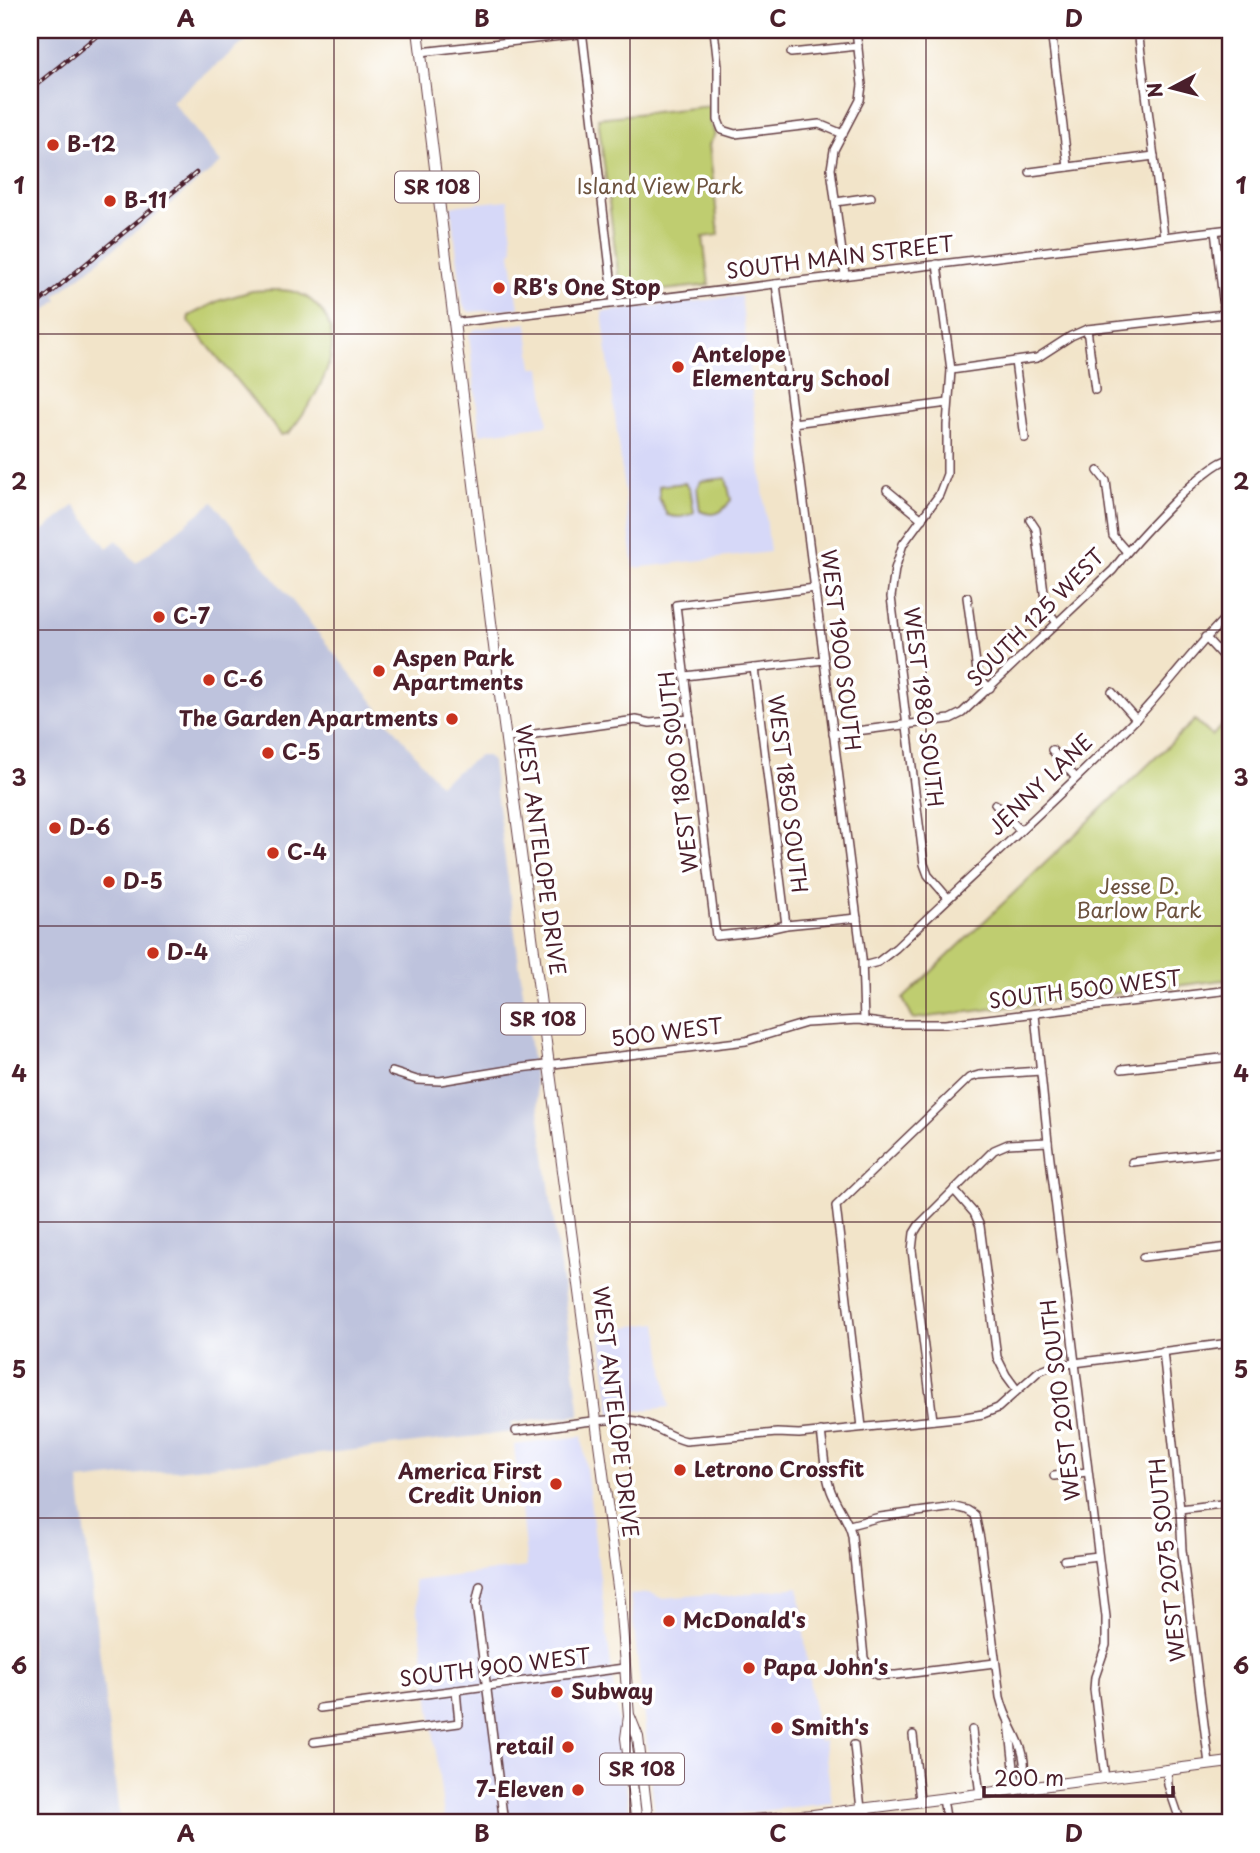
<svg xmlns="http://www.w3.org/2000/svg" width="1260" height="1853" viewBox="0 0 1260 1853" font-family="'Playpen Sans',sans-serif">
<style>
.built{fill:#d6d8f8}
.industrial{fill:#bec3dd}
.green{fill:#bfcd6f;stroke:#84764d;stroke-width:2}
.lines{fill:none;stroke-linecap:round;stroke-linejoin:round}
.minor-casing{stroke:#633d43;stroke-width:10}
.major-casing{stroke:#633d43;stroke-width:12}
.minor{stroke:#fff;stroke-width:7}
.major{stroke:#fff;stroke-width:10}
.rail-casing{stroke:#4a1f2b;stroke-width:4.5}
.rail{stroke:#fff;stroke-width:2;stroke-dasharray:5;stroke-linecap:butt}
.grid{fill:none;stroke:#4a1f2b;stroke-width:2;stroke-opacity:0.55}
.poi-dot{fill:#c8321e;stroke:#fff;stroke-width:2.5}
.labels{text-anchor:middle;stroke-width:7;stroke-linejoin:round;paint-order:stroke}
.shield{fill:#fff;stroke:#80626b;stroke-width:2}
.shield-label{font-size:19px;font-weight:bold;fill:#4a1f2b}
.poi-label{font-size:21px;font-weight:bold;fill:#4a1f2b;stroke:#fff;text-anchor:start}
.park-label{font-size:21px;fill:#6d533f;stroke:#fff}
.street-label{font-size:21px;fill:#4a1f2b;stroke:#fff}
.neatline{fill:none;stroke:#4a1f2b;stroke-width:2.5}
.grid-label{font-size:23px;text-anchor:middle;font-weight:bold;fill:#4a1f2b}
</style>
<rect width="100%" height="100%" fill="#fff"/>
<filter id="ink" filterUnits="userSpaceOnUse"><feTurbulence type="fractalNoise" baseFrequency=".0143" numOctaves="2"/><feDisplacementMap in="SourceGraphic" scale="14" xChannelSelector="R" yChannelSelector="G"/><feConvolveMatrix kernelMatrix="1 2 1 2 8 2 1 2 1" color-interpolation-filters="sRGB"/></filter>
<filter id="wash" filterUnits="userSpaceOnUse"><feTurbulence type="fractalNoise" baseFrequency=".00686" numOctaves="4" result="noise"/><feDisplacementMap in="SourceGraphic" scale="28" xChannelSelector="R" yChannelSelector="G"/><feGaussianBlur stdDeviation="1.57" result="paint"/><feColorMatrix in="noise" values="0 0 0 0 0 0 0 0 0 0 0 0 0 0 0 0 0 1.4 0 .05"/><feComposite in="paint" operator="in"/></filter>
<g filter="url(#wash)">
<rect width="100%" height="100%" fill="#f2e4c9"/>
<g class="built">
<path d="M 508,200 L 513,248 L 511,253 L 519,308 L 469,312 L 463,305 L 451,206 Z"/>
<path d="M 741,296 L 770,552 L 634,568 L 602,312 Z"/>
<path d="M 527,323 L 533,368 L 541,368 L 548,425 L 480,434 L 469,335 L 475,329 Z"/>
<path d="M 658,1323 L 669,1407 L 611,1414 L 600,1330 Z"/>
<path d="M 582,1436 L 631,1823 L 445,1823 L 414,1581 L 527,1567 L 514,1445 Z"/>
<path d="M 799,1587 L 810,1687 L 819,1741 L 824,1741 L 832,1803 L 656,1823 L 630,1595 L 651,1593 L 661,1598 L 713,1594 L 722,1597 Z"/>
</g>
<g class="industrial">
<path d="M 30,30 L 259,30 L 172,101 L 221,163 L 55,296 L 58,300 L 30,324 Z"/>
<path d="M 213,502 L 439,784 L 479,756 L 487,756 L 492,762 L 580,1415 L 512,1423 L 513,1432 L 79,1481 L 120,1823 L 30,1823 L 30,541 L 75,505 L 107,548 L 117,540 L 136,563 Z"/>
</g>
<g class="green">
<path d="M 710,106 L 710,124 L 715,134 L 709,145 L 719,235 L 703,237 L 709,285 L 621,295 L 598,118 Z"/>
<path d="M 252,291 C 264,290 278,289 290,291 C 301,293 310,298 318,307 C 353,345 314,401 289,433 L 281,435 L 188,321 L 189,316 L 218,301 Z"/>
<path d="M 726,478 L 731,500 C 723,512 715,518 700,511 L 697,487 L 701,481 Z"/>
<path d="M 685,483 L 690,488 L 694,512 C 684,518 678,518 667,515 L 659,498 L 659,486 Z"/>
<path d="M 1230,716 L 1230,979 L 913,1019 L 903,999 L 1195,720 L 1212,736 Z"/>
</g>
</g>
<g filter="url(#ink)">
<g class="lines">
<defs>
<g id="minor">
<path d="M 582,30 L 614,303"/>
<path d="M 714,30 L 718,66 L 718,120 L 722,130 L 735,134 L 819,124 L 843,134"/>
<path d="M 1051,30 L 1068,167"/>
<path d="M 1138,30 L 1164,237"/>
<path d="M 1229,30 L 1230,39"/>
<path d="M 421,52 L 614,30"/>
<path d="M 791,53 L 858,46"/>
<path d="M 1030,172 L 1154,156"/>
<path d="M 836,202 L 871,197"/>
<path d="M 1215,231 L 1230,359"/>
<path d="M 937,264 L 951,370 L 947,425 L 947,474 L 939,495 L 903,544 L 895,569 L 891,597 L 924,864 L 928,875 L 948,898"/>
<path d="M 845,275 L 831,169 L 834,150 L 860,100 L 862,85 L 856,30"/>
<path d="M 776,284 L 862,958 L 864,1021"/>
<path d="M 453,323 L 1230,229"/>
<path d="M 1087,329 L 1095,390"/>
<path d="M 1015,361 L 1025,438"/>
<path d="M 951,370 L 1037,358 L 1071,336 L 1087,329 L 1225,314"/>
<path d="M 793,423 L 948,403"/>
<path d="M 1098,471 L 1106,481 L 1113,536 L 1126,551"/>
<path d="M 887,490 L 922,519"/>
<path d="M 1030,520 L 1036,529 L 1046,608 L 1057,623"/>
<path d="M 815,588 L 676,605 L 716,936 L 755,932 L 786,925 L 857,918"/>
<path d="M 967,597 L 977,671 L 979,678 L 990,688"/>
<path d="M 1205,637 L 1230,664"/>
<path d="M 754,668 L 786,925"/>
<path d="M 685,676 L 824,660"/>
<path d="M 1112,692 L 1136,719"/>
<path d="M 833,734 L 950,719 L 962,713 L 1113,570 C 1130,547 1205,463 1230,459"/>
<path d="M 506,738 L 636,720 L 650,723 L 690,719"/>
<path d="M 1052,750 L 1075,777"/>
<path d="M 995,804 L 1020,830"/>
<path d="M 863,966 L 878,962 L 896,948 C 975,872 1058,799 1135,720 C 1168,686 1195,647 1230,613"/>
<path d="M 1035,1015 L 1048,1142 L 1106,1617 L 1106,1645 L 1095,1677 L 1094,1689 L 1105,1779"/>
<path d="M 1122,1069 L 1230,1057"/>
<path d="M 392,1072 L 417,1080 L 440,1081 L 520,1068 L 746,1041 L 806,1023 L 858,1020 L 888,1024 L 945,1024 L 1230,990"/>
<path d="M 1132,1162 L 1230,1151"/>
<path d="M 954,1190 L 974,1213 L 980,1226 L 997,1357 L 1006,1375 L 1017,1390"/>
<path d="M 1143,1257 L 1230,1247"/>
<path d="M 1163,1351 L 1180,1509 L 1182,1550 L 1209,1764"/>
<path d="M 933,1420 L 912,1250 L 914,1233 L 919,1225 L 994,1150 L 1008,1144 L 1048,1142"/>
<path d="M 862,1427 L 836,1206 L 969,1078 L 979,1075 L 1041,1071"/>
<path d="M 516,1431 C 551,1428 602,1416 636,1421 C 654,1424 668,1437 686,1441 L 777,1433 L 799,1434 L 965,1417 L 983,1414 L 998,1408 L 1039,1371 L 1051,1366 L 1230,1343"/>
<path d="M 821,1431 C 824,1452 824,1472 831,1491 C 837,1507 849,1520 852,1536 L 864,1658 L 872,1672 L 878,1675 L 896,1675 L 995,1663"/>
<path d="M 1054,1476 L 1087,1472"/>
<path d="M 1180,1509 L 1230,1503"/>
<path d="M 850,1525 L 880,1517 L 955,1507 L 967,1510 L 975,1515 L 980,1539 L 1000,1697 C 1009,1735 1032,1744 1022,1790"/>
<path d="M 1064,1560 L 1098,1556"/>
<path d="M 480,1586 L 476,1604 L 504,1823"/>
<path d="M 320,1708 L 624,1668"/>
<path d="M 1009,1722 L 1015,1777 L 1021,1789"/>
<path d="M 972,1730 L 980,1795"/>
<path d="M 913,1735 L 920,1801"/>
<path d="M 314,1742 L 459,1723 L 456,1690"/>
<path d="M 854,1745 L 861,1809"/>
<path d="M 1167,1770 L 1168,1785 L 1181,1823"/>
<path d="M 943,1799 L 947,1823"/>
</g>
<g id="major">
<path d="M 418,30 L 499,687 L 620,1602 L 629,1716 L 626,1738 L 637,1823"/>
<path d="M 630,1717 L 638,1737 L 648,1823"/>
<path d="M 715,1823 L 813,1815 L 1230,1762"/>
</g>
</defs>
<use href="#minor" class="minor-casing"/>
<use href="#major" class="major-casing"/>
<use href="#minor" class="minor"/>
<use href="#major" class="major"/>
<defs>
<g id="rail">
<path d="M 30,90 L 104,30"/>
<path d="M 30,310 L 196,173"/>
<path d="M 30,1000 L 34,996"/>
</g>
</defs>
<use href="#rail" class="rail-casing"/>
<use href="#rail" class="rail"/>
</g>
</g>
<path class="grid" d="M 334,30 L 334,1823M 630,30 L 630,1823M 926,30 L 926,1823M 30,334 L 1230,334M 30,630 L 1230,630M 30,926 L 1230,926M 30,1222 L 1230,1222M 30,1518 L 1230,1518"/>
<g class="poi-dot">
<circle cx="53" cy="145" r="7"/>
<circle cx="110" cy="201" r="7"/>
<circle cx="499" cy="288" r="7"/>
<circle cx="678" cy="367" r="7"/>
<circle cx="159" cy="617" r="7"/>
<circle cx="379" cy="671" r="7"/>
<circle cx="209" cy="680" r="7"/>
<circle cx="452" cy="719" r="7"/>
<circle cx="268" cy="753" r="7"/>
<circle cx="55" cy="828" r="7"/>
<circle cx="273" cy="853" r="7"/>
<circle cx="109" cy="882" r="7"/>
<circle cx="153" cy="953" r="7"/>
<circle cx="680" cy="1470" r="7"/>
<circle cx="556" cy="1484" r="7"/>
<circle cx="669" cy="1621" r="7"/>
<circle cx="749" cy="1668" r="7"/>
<circle cx="557" cy="1692" r="7"/>
<circle cx="777" cy="1728" r="7"/>
<circle cx="568" cy="1747" r="7"/>
<circle cx="578" cy="1790" r="7"/>
</g>
<g class="labels">
<g class="shield">
<rect x="395" y="171.5" width="84" height="31" rx="5"/>
<rect x="501" y="1003.5" width="84" height="31" rx="5"/>
<rect x="600" y="1753.5" width="84" height="31" rx="5"/>
</g>
<g class="shield-label">
<text x="437" y="194">SR 108</text>
<text x="543" y="1026">SR 108</text>
<text x="642" y="1776">SR 108</text>
</g>
<g class="poi-label">
<text x="67" y="152">B-12</text>
<text x="124" y="208">B-11</text>
<text x="513" y="295">RB's One Stop</text>
<text x="692" y="362">Antelope<tspan x="692" dy="24">Elementary School</tspan></text>
<text x="173" y="624">C-7</text>
<text x="393" y="666">Aspen Park<tspan x="393" dy="24">Apartments</tspan></text>
<text x="223" y="687">C-6</text>
<text x="438" y="726" text-anchor="end">The Garden Apartments</text>
<text x="282" y="760">C-5</text>
<text x="69" y="835">D-6</text>
<text x="287" y="860">C-4</text>
<text x="123" y="889">D-5</text>
<text x="167" y="960">D-4</text>
<text x="694" y="1477">Letrono Crossfit</text>
<text x="542" y="1479" text-anchor="end">America First<tspan x="542" dy="24">Credit Union</tspan></text>
<text x="683" y="1628">McDonald's</text>
<text x="763" y="1675">Papa John's</text>
<text x="571" y="1699">Subway</text>
<text x="791" y="1735">Smith's</text>
<text x="554" y="1754" text-anchor="end">retail</text>
<text x="564" y="1797" text-anchor="end">7-Eleven</text>
</g>
<g class="park-label">
<text x="660" y="194">Island View Park</text>
<text x="1139" y="894">Jesse D.<tspan x="1139" dy="24">Barlow Park</tspan></text>
</g>
<g class="street-label">
<text transform="translate(840 258) rotate(-7)" y="7">SOUTH MAIN STREET</text>
<text transform="translate(1036 618) rotate(-45)" y="7">SOUTH 125 WEST</text>
<text transform="translate(840 650) rotate(83)" y="7">WEST 1900 SOUTH</text>
<text transform="translate(923 707) rotate(83)" y="7">WEST 1980 SOUTH</text>
<text transform="translate(679 772) rotate(-97)" y="7">WEST 1800 SOUTH</text>
<text transform="translate(1041 785) rotate(-44)" y="7">JENNY LANE</text>
<text transform="translate(787 794) rotate(83)" y="7">WEST 1850 SOUTH</text>
<text transform="translate(540 850) rotate(82)" y="7">WEST ANTELOPE DRIVE</text>
<text transform="translate(1085 990) rotate(-7)" y="7">SOUTH 500 WEST</text>
<text transform="translate(667 1033) rotate(-7)" y="7">500 WEST</text>
<text transform="translate(1061 1400) rotate(-97)" y="7">WEST 2010 SOUTH</text>
<text transform="translate(615 1412) rotate(83)" y="7">WEST ANTELOPE DRIVE</text>
<text transform="translate(1168 1560) rotate(-96)" y="7">WEST 2075 SOUTH</text>
<text transform="translate(495 1668) rotate(-7)" y="7">SOUTH 900 WEST</text>
</g>
</g>
<rect width="1260" height="1853" fill="none" stroke="#fff" stroke-width="77"/>
<g transform="translate(1172 88) rotate(263)" stroke="#ffffff" stroke-width="5" paint-order="stroke">
<path d="M0-5L12 26L0 18L-12 26Z" fill="#4a1f2b"/>
<text y="-10" font-size="19" font-weight="bold" text-anchor="middle" fill="#4a1f2b">N</text>
</g>
<path d="M984 1786v10h189v-10" fill="none" stroke="#4a1f2b" stroke-width="3.5"/>
<text x="994" y="1786" font-size="21" fill="#4a1f2b" stroke="#ffffff" stroke-width="5" paint-order="stroke">200 m</text>
<rect x="38" y="38" width="1184" height="1776" class="neatline"/>
<g class="grid-label">
<text x="186" y="27">A</text>
<text x="482" y="27">B</text>
<text x="778" y="27">C</text>
<text x="1074" y="27">D</text>
<text x="19" y="194">1</text>
<text x="1241" y="194">1</text>
<text x="19" y="490">2</text>
<text x="1241" y="490">2</text>
<text x="19" y="786">3</text>
<text x="1241" y="786">3</text>
<text x="19" y="1082">4</text>
<text x="1241" y="1082">4</text>
<text x="19" y="1378">5</text>
<text x="1241" y="1378">5</text>
<text x="19" y="1674">6</text>
<text x="1241" y="1674">6</text>
<text x="186" y="1842">A</text>
<text x="482" y="1842">B</text>
<text x="778" y="1842">C</text>
<text x="1074" y="1842">D</text>
</g>
</svg>
